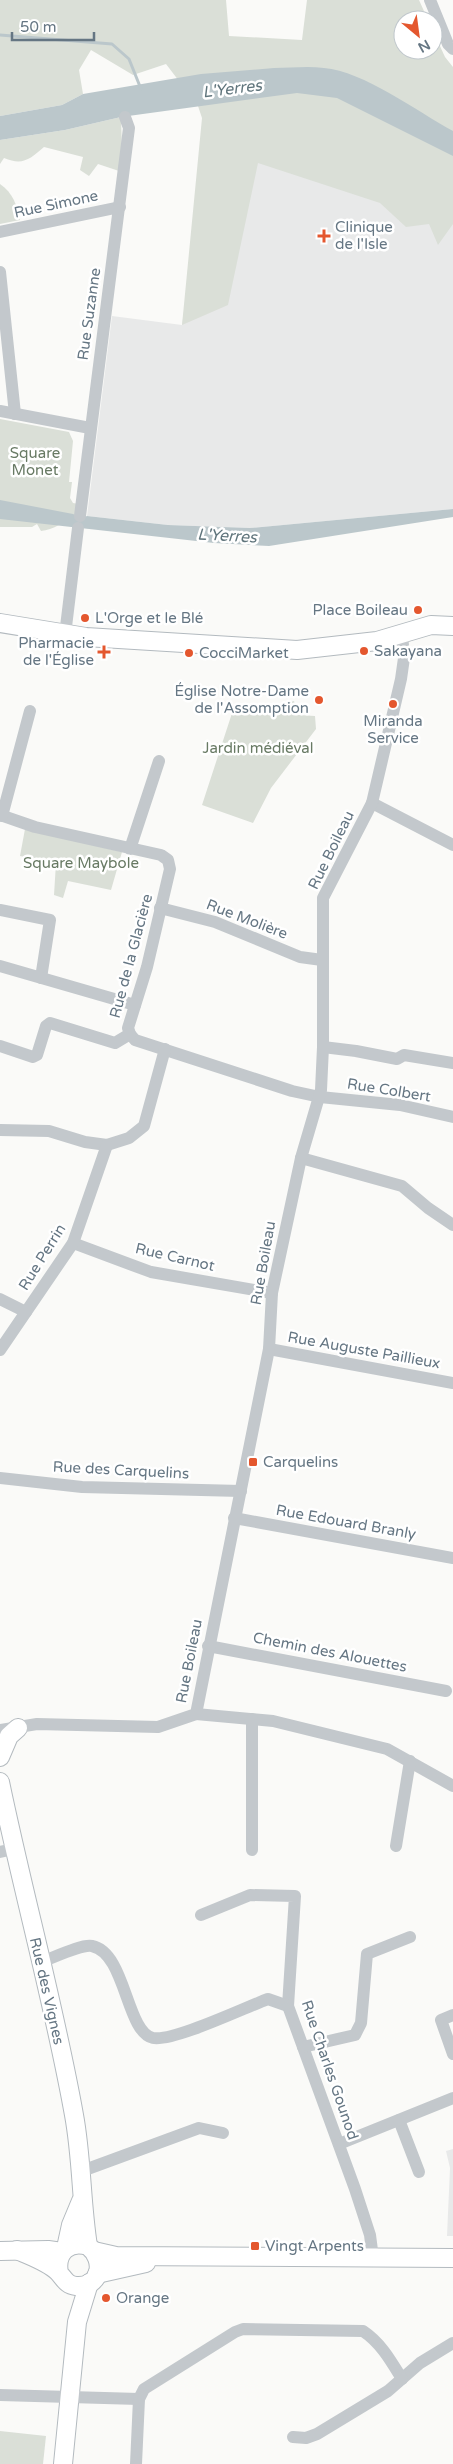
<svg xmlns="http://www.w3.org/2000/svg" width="453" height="2464" viewBox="0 0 453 2464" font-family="'Varela Round',sans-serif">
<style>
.built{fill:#e8e9e9}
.green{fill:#dadfd7}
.water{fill:#bbc7cb}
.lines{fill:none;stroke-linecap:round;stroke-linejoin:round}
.stream{stroke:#bbc7cb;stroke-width:3}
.secondary-casing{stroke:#b3babf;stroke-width:20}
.street{stroke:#c3c8cc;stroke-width:12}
.secondary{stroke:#fff;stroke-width:18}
.poi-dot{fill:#e4572e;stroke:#fff;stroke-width:2}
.labels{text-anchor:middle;stroke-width:5;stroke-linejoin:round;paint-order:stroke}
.street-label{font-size:15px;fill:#657683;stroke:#fff}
.poi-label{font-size:15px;fill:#657683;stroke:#fff;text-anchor:start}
.park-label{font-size:15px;fill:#687a64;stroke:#fff}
.water-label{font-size:16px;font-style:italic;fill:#60757c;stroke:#fff}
</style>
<rect width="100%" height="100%" fill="#fafaf8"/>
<g class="built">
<path d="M 215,110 L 453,156 L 453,509 L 250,528 L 168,525 L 87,516 L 112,316 L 182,325 Z"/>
<path d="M 453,2149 L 453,2236 L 447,2236 L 450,2168 L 446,2151 Z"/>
</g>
<g class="green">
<path d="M 0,0 L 226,0 L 229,36 L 302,40 L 307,0 L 419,0 L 428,20 L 403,20 L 403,50 L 433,50 L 433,31 L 445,57 L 453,67 L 453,224 L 438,245 L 429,224 L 406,227 L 380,203 L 258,163 L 228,305 L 182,325 L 202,118 L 198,106 L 166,64 L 133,75 L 91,50 L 79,70 L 83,94 L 62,105 L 0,116 Z"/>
<path d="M 121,117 L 122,150 L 119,171 L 98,164 L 89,176 L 80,170 L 83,157 L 44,147 C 30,159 23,166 4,158 L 0,164 L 0,140 L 65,130 Z"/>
<path d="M 0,184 C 13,193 17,205 20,220 L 0,224 Z"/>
<path d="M 0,419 L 69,432 L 73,441 L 69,482 L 72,482 L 70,498 L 73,503 L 79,504 L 77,516 C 65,521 53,530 41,531 L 37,524 L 32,527 L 0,527 Z"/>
<path d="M 294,701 L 298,715 L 315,716 L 316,729 L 271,788 L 253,823 L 202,805 L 235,704 C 255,715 273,706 294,701 Z"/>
<path d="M 25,829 L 122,852 L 111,890 L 68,881 L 63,898 L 54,895 L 56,863 L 20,856 Z"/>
<path d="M 0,2431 L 46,2436 L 43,2464 L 0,2464 Z"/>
</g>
<g class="water">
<path d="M 274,68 C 290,68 308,66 324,68 C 363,71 418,112 453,131 L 453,156 L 337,98 L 297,93 L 121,117 L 65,130 L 0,140 L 0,116 L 62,105 L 83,94 L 201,74 Z"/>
<path d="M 0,500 L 73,514 L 82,518 L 87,516 L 168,525 L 250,528 L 453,509 L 453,517 L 269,546 L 214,543 L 0,519 Z"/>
</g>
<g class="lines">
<path class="stream" d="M 0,35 L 112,44 L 129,59 L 141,89"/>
<defs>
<g id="secondary">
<path d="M 0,623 L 86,637 L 297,650 L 377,641 L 431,625 L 453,626"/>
<path d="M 0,1757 L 9,1736 L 18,1728"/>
<path d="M 0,1782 C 23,1893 54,2003 74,2115 C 82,2158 81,2202 88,2246"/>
<path d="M 66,2248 L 71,2225 L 81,2201"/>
<path d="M 17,2250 C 30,2256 48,2262 58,2272 C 64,2278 66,2285 76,2286 C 101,2288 106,2260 88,2246 C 69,2240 55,2253 59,2273"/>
<path d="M 0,2251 L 48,2250 L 62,2252"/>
<path d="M 94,2251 L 116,2256 L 453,2258"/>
<path d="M 97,2274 L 146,2263"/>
<path d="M 63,2464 L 77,2322 L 89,2283"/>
</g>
</defs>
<use href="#secondary" class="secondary-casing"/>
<g class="street">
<path d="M 430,0 L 448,44 L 453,49"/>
<path d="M 0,232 L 120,207"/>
<path d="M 0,272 L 15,414"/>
<path d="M 0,411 L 90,428"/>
<path d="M 80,516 L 129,128 L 125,117"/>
<path d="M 65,635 L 78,528"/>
<path d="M 372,803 L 453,845"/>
<path d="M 0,815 L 35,827 L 161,855 L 168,860 L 170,869 L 147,967 L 128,1028 L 130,1034 L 135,1040 L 292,1091 L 320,1097 L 400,1105 L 453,1117"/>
<path d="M 2,816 L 30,711"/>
<path d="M 130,849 L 159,761"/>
<path d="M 160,908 L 215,922 L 300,957 L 322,960"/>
<path d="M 0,910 L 50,920 L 41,978"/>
<path d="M 0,966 L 135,1005"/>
<path d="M 0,1046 L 33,1057 L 37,1055 L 46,1026 L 50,1023 L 115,1043 L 130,1034"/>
<path d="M 323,1047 L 356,1051 L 397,1059 L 404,1055 L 453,1063"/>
<path d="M 0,1130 L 49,1131 L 85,1142 L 107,1145 L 129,1138 L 144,1126 L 165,1049"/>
<path d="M 301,1158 L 402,1186 L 428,1208 L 453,1225"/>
<path d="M 73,1243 L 151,1272 L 272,1293"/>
<path d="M 0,1299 L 26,1312"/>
<path d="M 269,1349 L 453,1383"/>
<path d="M 0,1350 L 73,1243 L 107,1145"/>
<path d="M 0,1478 L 82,1487 L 241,1491"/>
<path d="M 234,1518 L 453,1558"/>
<path d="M 208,1646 L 446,1691"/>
<path d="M 196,1714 L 273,1721 L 387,1749 L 453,1786"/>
<path d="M 252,1719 L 252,1850"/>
<path d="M 0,1730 L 37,1724 L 158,1727 L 196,1714 L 269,1349 L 272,1293 L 301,1158 L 321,1090 L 323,1047 L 323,898 L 372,803 L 401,679 L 404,658 L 402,633"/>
<path d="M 396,1846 L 410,1761"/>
<path d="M 0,1852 L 14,1849"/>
<path d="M 201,1915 L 250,1895 L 295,1896 L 288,2006 L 355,2189 L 370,2235 L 373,2258"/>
<path d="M 41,1962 C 53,1958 81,1944 92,1946 C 126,1953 126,2032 153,2038 C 173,2042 246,2007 268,1999 L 288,2006"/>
<path d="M 453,2015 L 441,2020 L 453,2054"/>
<path d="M 303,2047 L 355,2035 L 361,2023 L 367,1954 L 410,1937"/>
<path d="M 399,2120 L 419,2172"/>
<path d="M 339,2144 L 453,2098"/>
<path d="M 82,2171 L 199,2128 L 223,2133"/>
<path d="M 0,2395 L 139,2399"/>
<path d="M 293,2437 L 306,2438 L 317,2434 L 388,2391 L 420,2363 L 453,2343"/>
<path d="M 136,2464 L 139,2399 L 144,2389 L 235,2332 L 243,2329 L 363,2331 C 381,2343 391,2361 402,2379"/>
</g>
<use href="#secondary" class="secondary"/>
</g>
<g class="poi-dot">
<path d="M321.5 228.5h5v5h5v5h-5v5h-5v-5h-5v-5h5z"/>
<circle cx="418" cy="610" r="5"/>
<circle cx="85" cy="618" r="5"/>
<circle cx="364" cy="651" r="5"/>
<path d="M101.5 644.5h5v5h5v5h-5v5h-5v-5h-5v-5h5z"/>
<circle cx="189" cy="653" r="5"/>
<circle cx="319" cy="700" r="5"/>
<circle cx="393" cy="704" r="5"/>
<rect x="248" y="1457" width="10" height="10" rx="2.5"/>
<rect x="250" y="2241" width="10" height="10" rx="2.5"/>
<circle cx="106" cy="2298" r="5"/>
</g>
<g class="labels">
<g class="street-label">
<text transform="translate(56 204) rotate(-12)" y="5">Rue Simone</text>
<text transform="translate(89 314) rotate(-82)" y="5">Rue Suzanne</text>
<text transform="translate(331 850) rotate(-64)" y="5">Rue Boileau</text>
<text transform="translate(247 919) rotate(21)" y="5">Rue Molière</text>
<text transform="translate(131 956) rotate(-75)" y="5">Rue de la Glacière</text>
<text transform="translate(389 1090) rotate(9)" y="5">Rue Colbert</text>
<text transform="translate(42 1257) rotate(-58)" y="5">Rue Perrin</text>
<text transform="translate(175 1257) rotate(13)" y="5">Rue Carnot</text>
<text transform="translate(263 1263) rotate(-80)" y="5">Rue Boileau</text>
<text transform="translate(364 1350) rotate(10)" y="5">Rue Auguste Paillieux</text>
<text transform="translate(121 1470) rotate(3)" y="5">Rue des Carquelins</text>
<text transform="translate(346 1522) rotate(10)" y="5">Rue Edouard Branly</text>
<text transform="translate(330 1652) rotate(11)" y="5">Chemin des Alouettes</text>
<text transform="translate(189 1661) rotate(-79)" y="5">Rue Boileau</text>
<text transform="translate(47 1991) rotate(77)" y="5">Rue des Vignes</text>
<text transform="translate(330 2070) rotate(71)" y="5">Rue Charles Gounod</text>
</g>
<g class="poi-label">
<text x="335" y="232">Clinique<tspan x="335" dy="17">de l'Isle</tspan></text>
<text x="408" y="615" text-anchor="end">Place Boileau</text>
<text x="95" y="623">L'Orge et le Blé</text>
<text x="94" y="648" text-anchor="end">Pharmacie<tspan x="94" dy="17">de l'Église</tspan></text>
<text x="374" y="656">Sakayana</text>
<text x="199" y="658">CocciMarket</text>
<text x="309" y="696" text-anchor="end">Église Notre-Dame<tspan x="309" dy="17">de l'Assomption</tspan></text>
<text x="393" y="726" text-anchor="middle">Miranda<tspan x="393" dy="17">Service</tspan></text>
<text x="263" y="1467">Carquelins</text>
<text x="265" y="2251">Vingt Arpents</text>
<text x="116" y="2303">Orange</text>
</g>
<g class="park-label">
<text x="35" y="458">Square<tspan x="35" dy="17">Monet</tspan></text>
<text x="258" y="753">Jardin médiéval</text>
<text x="81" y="868">Square Maybole</text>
</g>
<g class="water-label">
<text transform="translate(232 88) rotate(-7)" y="6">L'Yerres</text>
<text transform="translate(227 535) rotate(3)" y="6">L'Yerres</text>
</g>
</g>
<g transform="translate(418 35) rotate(151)"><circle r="24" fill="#ffffff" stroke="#c1c8cd"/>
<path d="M0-4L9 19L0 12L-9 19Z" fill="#e4572e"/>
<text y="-8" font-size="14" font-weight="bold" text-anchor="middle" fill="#657683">N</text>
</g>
<path d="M12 32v8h82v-8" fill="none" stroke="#657683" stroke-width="2.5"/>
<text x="20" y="32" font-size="15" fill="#657683" stroke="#ffffff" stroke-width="4" paint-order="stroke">50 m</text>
</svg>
